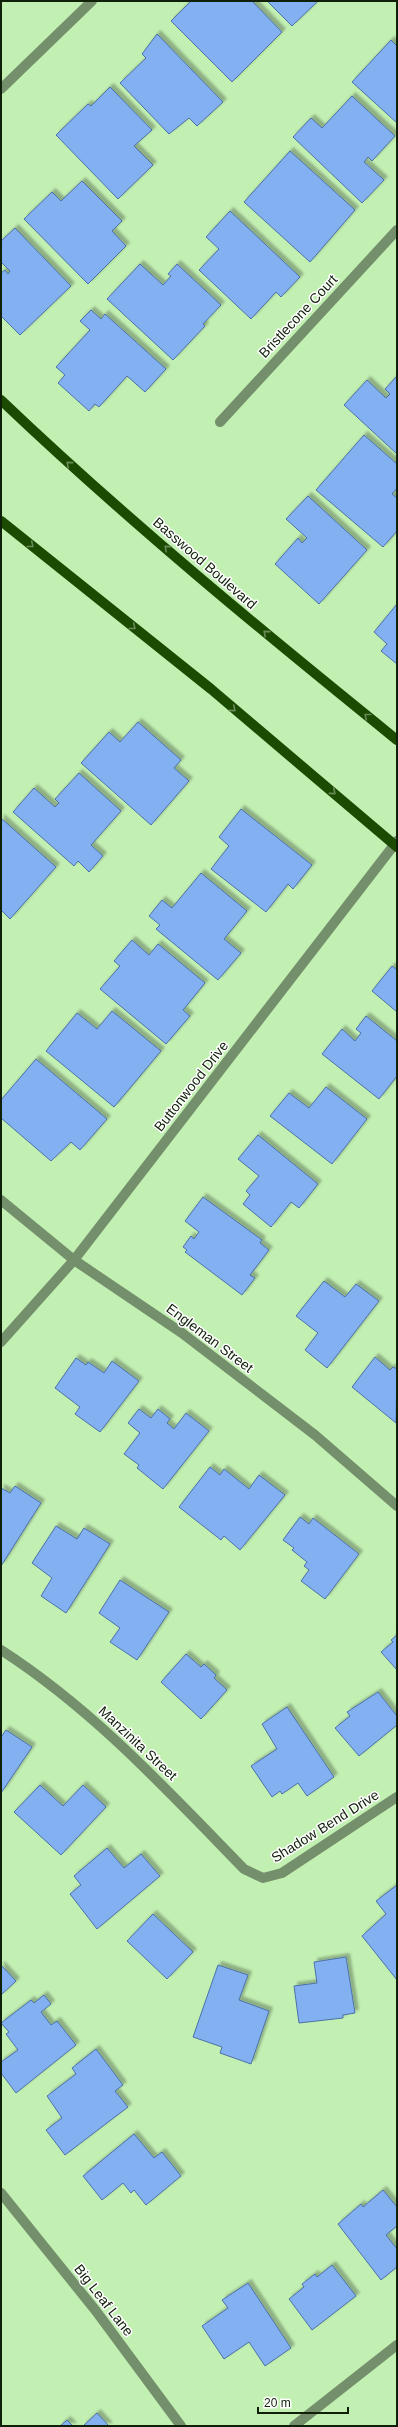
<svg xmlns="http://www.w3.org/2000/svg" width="398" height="2427" viewBox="0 0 398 2427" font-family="Helvetica,sans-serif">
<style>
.building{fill:#83b0f1;stroke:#4c71a7;filter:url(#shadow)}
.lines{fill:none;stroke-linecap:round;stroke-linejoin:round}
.minor{stroke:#748f6b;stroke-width:10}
.major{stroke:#1a4b00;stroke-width:10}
.oneway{stroke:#6a8a59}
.labels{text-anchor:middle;stroke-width:3;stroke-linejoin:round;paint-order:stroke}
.street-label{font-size:14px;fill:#0f1f08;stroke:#fff}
</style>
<defs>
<filter id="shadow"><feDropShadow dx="3.5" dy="-3.5" stdDeviation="1" flood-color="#0004"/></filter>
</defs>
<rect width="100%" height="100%" fill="#c2efb2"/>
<g class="building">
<path d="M 191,1 L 252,1 L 282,32 L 232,82 L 171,21 Z"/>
<path d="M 267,1 L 318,1 L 292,26 Z"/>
<path d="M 157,34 L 223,102 L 197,126 L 189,118 L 169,134 L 120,83 L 146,58 L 142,54 Z"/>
<path d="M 391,40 L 397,46 L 397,123 L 352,82 Z"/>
<path d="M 110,87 L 152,130 L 134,146 L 153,165 L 118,199 L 56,135 L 88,104 L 91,106 Z"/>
<path d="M 352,96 L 395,136 L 372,161 L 368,157 L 364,162 L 384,180 L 362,203 L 293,137 L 311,118 L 322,128 Z"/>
<path d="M 290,151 L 355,210 L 310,262 L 244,202 Z"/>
<path d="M 82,181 L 122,221 L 112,231 L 126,246 L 88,284 L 24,219 L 52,192 L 61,201 Z"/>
<path d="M 230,211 L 300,277 L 281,297 L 276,292 L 251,319 L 199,270 L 219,249 L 206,237 Z"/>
<path d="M 15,228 L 71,286 L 20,335 L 1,316 L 1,273 L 5,270 L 8,274 L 10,271 L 1,262 L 1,241 Z"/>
<path d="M 140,264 L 163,285 L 171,276 L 168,274 L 177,264 L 221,305 L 203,324 L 205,326 L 173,360 L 107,299 Z"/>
<path d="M 91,310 L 101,319 L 105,314 L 166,369 L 145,392 L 127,376 L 99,407 L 95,404 L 89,411 L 58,383 L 65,375 L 56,367 L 90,330 L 80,321 Z"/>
<path d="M 397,376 L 397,454 L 344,405 L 367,380 L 386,398 L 390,394 L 385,389 Z"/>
<path d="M 364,435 L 397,464 L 397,488 L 392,494 L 397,498 L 397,531 L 383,547 L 316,490 Z"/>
<path d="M 308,496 L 367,550 L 319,604 L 275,564 L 298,538 L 302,543 L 307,538 L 286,519 Z"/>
<path d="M 397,604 L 397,664 L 381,651 L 387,644 L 374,632 Z"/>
<path d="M 138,722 L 181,760 L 174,768 L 189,781 L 151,825 L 81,763 L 109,732 L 120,742 Z"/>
<path d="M 79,773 L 121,811 L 91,845 L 103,856 L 89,872 L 78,861 L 74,866 L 13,812 L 34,788 L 55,807 L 59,803 L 55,799 Z"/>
<path d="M 241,809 L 312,865 L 293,889 L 288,884 L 266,912 L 211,869 L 229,846 L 219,837 Z"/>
<path d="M 1,818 L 56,867 L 10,919 L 1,910 Z"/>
<path d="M 201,873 L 247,911 L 224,939 L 241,953 L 218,980 L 156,929 L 160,925 L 149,916 L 162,900 L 172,908 Z"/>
<path d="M 132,940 L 149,955 L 158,944 L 205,983 L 183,1010 L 190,1016 L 166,1044 L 100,989 L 120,966 L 114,961 Z"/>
<path d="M 392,966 L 397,970 L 397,1012 L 372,991 Z"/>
<path d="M 112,1011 L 161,1051 L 114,1107 L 46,1051 L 77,1013 L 97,1029 Z"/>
<path d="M 366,1016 L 397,1041 L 397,1076 L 379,1099 L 322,1054 L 342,1029 L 355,1041 L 361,1033 L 356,1029 Z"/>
<path d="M 36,1059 L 107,1119 L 80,1150 L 71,1142 L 51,1161 L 1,1118 L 1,1100 Z"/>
<path d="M 326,1087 L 367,1119 L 332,1164 L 270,1116 L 289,1093 L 309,1108 Z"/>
<path d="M 258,1135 L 318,1184 L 299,1208 L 291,1202 L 271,1227 L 243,1204 L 250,1195 L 246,1191 L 259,1176 L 238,1159 Z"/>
<path d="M 203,1197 L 262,1240 L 260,1243 L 269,1250 L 250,1275 L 255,1278 L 242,1295 L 185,1252 L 187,1250 L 183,1247 L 191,1236 L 194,1239 L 199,1232 L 185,1221 Z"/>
<path d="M 324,1281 L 345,1297 L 356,1284 L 379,1301 L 327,1368 L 305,1350 L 318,1333 L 296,1316 Z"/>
<path d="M 375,1357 L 390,1370 L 393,1367 L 397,1369 L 396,1423 L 352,1387 Z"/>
<path d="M 76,1358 L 86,1365 L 88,1362 L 104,1373 L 112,1361 L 139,1381 L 100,1432 L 75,1414 L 80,1407 L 55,1388 Z"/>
<path d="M 139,1409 L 151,1418 L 158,1409 L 170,1419 L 167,1423 L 174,1429 L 186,1413 L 209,1431 L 163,1489 L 137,1468 L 139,1465 L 124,1454 L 140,1433 L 128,1423 Z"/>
<path d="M 210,1467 L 220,1475 L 224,1469 L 249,1489 L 259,1475 L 285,1495 L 240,1550 L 224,1536 L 221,1540 L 179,1507 Z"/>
<path d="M 15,1486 L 41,1503 L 1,1566 L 1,1488 L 10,1493 Z"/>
<path d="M 300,1517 L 309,1524 L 313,1518 L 359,1554 L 325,1599 L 301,1581 L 309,1570 L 304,1566 L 307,1562 L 292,1550 L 294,1548 L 283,1540 Z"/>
<path d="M 56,1526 L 77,1539 L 84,1528 L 110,1544 L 66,1613 L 41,1596 L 52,1578 L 32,1563 Z"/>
<path d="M 120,1580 L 169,1612 L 137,1660 L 110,1642 L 120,1628 L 99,1613 Z"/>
<path d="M 397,1635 L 397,1670 L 381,1652 L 393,1642 L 391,1640 Z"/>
<path d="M 186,1654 L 201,1667 L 204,1664 L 216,1675 L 214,1678 L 227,1690 L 201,1719 L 161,1682 Z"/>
<path d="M 378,1692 L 397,1716 L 397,1725 L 359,1756 L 335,1728 L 350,1716 L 347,1712 Z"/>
<path d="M 287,1707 L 334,1777 L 307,1796 L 298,1783 L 282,1794 L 280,1791 L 272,1797 L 251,1766 L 277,1749 L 262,1724 Z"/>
<path d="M 6,1730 L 32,1747 L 1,1793 L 1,1737 Z"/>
<path d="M 40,1785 L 63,1806 L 83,1785 L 106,1807 L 61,1855 L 14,1812 Z"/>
<path d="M 107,1848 L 124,1868 L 141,1854 L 160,1876 L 97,1929 L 70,1894 L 81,1885 L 74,1876 Z"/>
<path d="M 397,1885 L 397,1980 L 362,1936 L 386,1914 L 376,1901 Z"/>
<path d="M 153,1914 L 193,1952 L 167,1979 L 127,1941 Z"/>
<path d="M 346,1957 L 355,2013 L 343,2015 L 343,2018 L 299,2023 L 294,1986 L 317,1983 L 314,1962 Z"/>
<path d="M 1,1965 L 16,1981 L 1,1995 Z"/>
<path d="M 218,1965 L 248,1975 L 239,2000 L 269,2011 L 251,2064 L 220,2053 L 222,2047 L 193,2037 Z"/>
<path d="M 44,1995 L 51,2004 L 41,2012 L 51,2025 L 57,2021 L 76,2045 L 16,2093 L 1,2073 L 1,2062 L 18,2050 L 6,2034 L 9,2032 L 1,2023 L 31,2000 L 34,2003 Z"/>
<path d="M 96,2049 L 123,2085 L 115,2091 L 128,2107 L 65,2155 L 46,2130 L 62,2118 L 47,2096 L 76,2074 L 72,2068 Z"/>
<path d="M 134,2134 L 154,2158 L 162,2152 L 181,2176 L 146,2205 L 134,2190 L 131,2193 L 123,2183 L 102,2200 L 83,2176 Z"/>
<path d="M 383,2190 L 397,2207 L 397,2226 L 386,2235 L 397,2249 L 397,2267 L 381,2280 L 338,2224 L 361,2204 L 363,2207 Z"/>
<path d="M 332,2265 L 356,2296 L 312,2330 L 289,2299 L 304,2287 L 302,2284 L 315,2274 L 317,2277 Z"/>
<path d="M 248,2283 L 291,2348 L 265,2366 L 249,2342 L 224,2359 L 202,2326 L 228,2308 L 222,2300 Z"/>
<path d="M 97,2413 L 109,2426 L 83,2426 Z"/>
<path d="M 67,2420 L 73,2426 L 60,2426 Z"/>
</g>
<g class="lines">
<g class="minor">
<path d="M 1,89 L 92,1"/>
<path d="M 220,422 L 397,230"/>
<path d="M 1,1200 L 74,1260 L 182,1333 L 315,1435 L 397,1506"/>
<path d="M 1,1342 L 74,1260 L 397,841"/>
<path d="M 1,1650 C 94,1710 168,1791 244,1869 L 263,1878 L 282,1873 L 397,1797"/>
<path d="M 1,2193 L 96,2311 L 181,2426"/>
<path d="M 294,2426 L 397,2345"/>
</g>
<g class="major">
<path d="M 1,400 C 127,520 262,631 397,740"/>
<path d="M 1,521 L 211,689 L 397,847"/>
</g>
</g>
<defs><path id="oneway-chevron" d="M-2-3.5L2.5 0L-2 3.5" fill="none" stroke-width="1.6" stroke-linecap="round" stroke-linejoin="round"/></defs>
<g class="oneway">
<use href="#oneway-chevron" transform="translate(69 464) rotate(-139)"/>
<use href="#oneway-chevron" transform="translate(31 545) rotate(39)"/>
<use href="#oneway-chevron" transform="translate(167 548) rotate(-139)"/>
<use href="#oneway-chevron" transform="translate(133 627) rotate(39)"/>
<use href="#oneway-chevron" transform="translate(266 633) rotate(-139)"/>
<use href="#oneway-chevron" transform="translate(233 709) rotate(40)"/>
<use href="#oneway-chevron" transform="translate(367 716) rotate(-141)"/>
<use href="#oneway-chevron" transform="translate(333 792) rotate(40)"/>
</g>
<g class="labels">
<g class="street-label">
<text transform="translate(298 316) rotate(-47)" y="5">Bristlecone Court</text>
<text transform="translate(205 563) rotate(41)" y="5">Basswood Boulevard</text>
<text transform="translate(191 1086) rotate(-52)" y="5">Buttonwood Drive</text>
<text transform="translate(210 1338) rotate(37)" y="5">Engleman Street</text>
<text transform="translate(138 1743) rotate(43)" y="5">Manzinita Street</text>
<text transform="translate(325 1826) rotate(-32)" y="5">Shadow Bend Drive</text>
<text transform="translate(104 2300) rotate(52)" y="5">Big Leaf Lane</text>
</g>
</g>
<rect width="398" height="2427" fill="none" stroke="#0f1f08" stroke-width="4"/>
<path d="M258 2407v6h90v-6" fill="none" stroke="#0f1f08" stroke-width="2"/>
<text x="264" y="2407" font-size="12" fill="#0f1f08" stroke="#ffffff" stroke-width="3" paint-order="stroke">20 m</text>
</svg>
